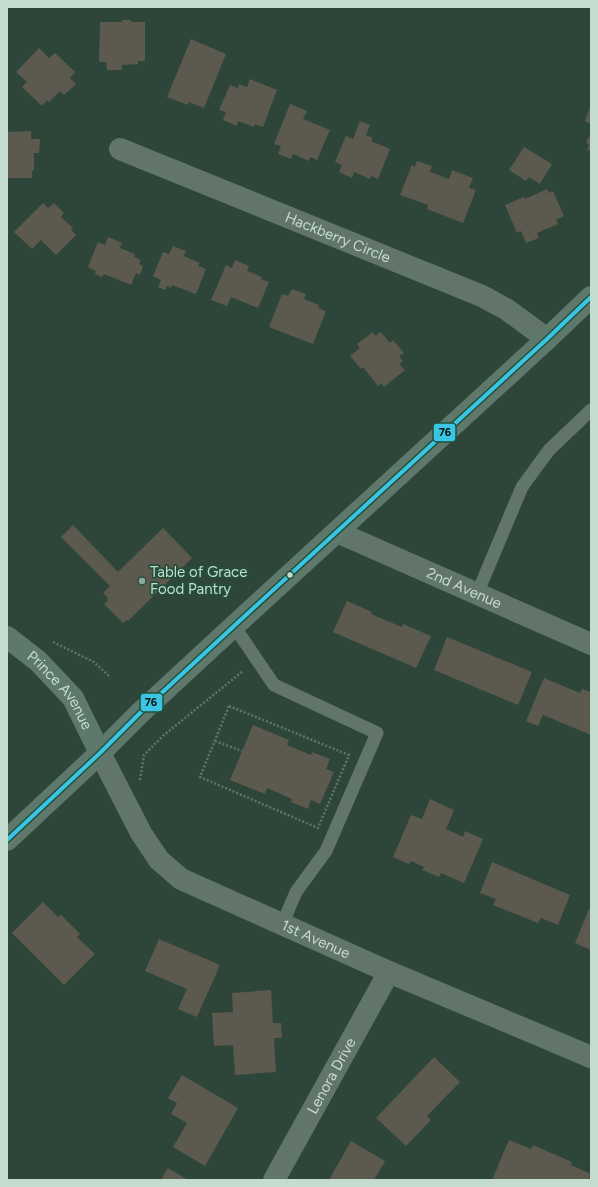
<svg xmlns="http://www.w3.org/2000/svg" width="598" height="1187" viewBox="0 0 598 1187" font-family="Figtree,sans-serif">
<style>
.building{fill:#5c594e}
.lines{fill:none;stroke-linecap:round;stroke-linejoin:round}
.path{stroke:#61746a;stroke-width:2.5;stroke-dasharray:2 2;stroke-linecap:butt}
.lane{stroke:#61756b;stroke-width:13}
.street{stroke:#61756b;stroke-width:22}
.secondary{stroke:#5f786c;stroke-width:22}
.bus-1-casing{stroke:#23503b;stroke-width:7}
.bus-1{stroke:#3ac5e4;stroke-width:4}
.bus-dot{fill:#c4dccf;stroke:#23503b;stroke-width:1.5}
.poi-dot{fill:#90a89b;stroke:#23503b;stroke-width:1.5}
.labels{text-anchor:middle;stroke-width:3.5;stroke-linejoin:round;paint-order:stroke}
.street-label{font-size:15px;fill:#c4dccf;stroke:#23503b}
.poi-label{font-size:15px;fill:#c4dccf;stroke:#23503b;text-anchor:start}
.line-badge{stroke:#23503b;stroke-width:1.5}
.pale-badge-label{font-size:11px;text-anchor:middle;font-weight:bold;fill:#111}
</style>
<rect width="100%" height="100%" fill="#2e463a"/>
<g class="building">
<path d="M 122,20 L 131,20 L 131,22 L 145,22 L 145,61 L 138,61 L 138,64 L 122,65 L 122,70 L 107,70 L 106,62 L 99,62 L 100,22 L 122,22 Z"/>
<path d="M 191,39 L 226,54 L 204,108 L 189,102 L 188,105 L 167,97 Z"/>
<path d="M 39,48 L 49,58 L 55,53 L 75,72 L 70,78 L 76,84 L 64,95 L 60,91 L 49,102 L 47,100 L 42,106 L 22,87 L 27,82 L 16,72 Z"/>
<path d="M 250,79 L 277,90 L 263,127 L 255,124 L 254,127 L 238,121 L 237,126 L 223,120 L 226,112 L 219,110 L 230,85 L 238,88 L 239,84 L 247,87 Z"/>
<path d="M 290,104 L 307,111 L 303,119 L 330,130 L 317,160 L 310,157 L 309,161 L 293,154 L 291,159 L 278,154 L 281,146 L 274,144 Z"/>
<path d="M 591,105 L 591,124 L 585,121 Z"/>
<path d="M 360,121 L 370,125 L 366,135 L 373,138 L 371,141 L 390,149 L 378,179 L 371,176 L 370,179 L 354,172 L 352,178 L 339,172 L 342,165 L 335,162 L 346,136 L 353,139 Z"/>
<path d="M 31,131 L 31,139 L 40,139 L 39,153 L 34,153 L 34,170 L 32,171 L 32,178 L 7,178 L 7,132 Z"/>
<path d="M 590,134 L 591,135 L 591,151 L 587,150 L 589,144 L 586,143 Z"/>
<path d="M 524,147 L 552,164 L 540,184 L 529,177 L 526,181 L 509,170 Z"/>
<path d="M 417,161 L 432,166 L 430,172 L 449,179 L 452,170 L 473,178 L 469,188 L 476,190 L 463,223 L 427,209 L 428,205 L 400,195 L 412,165 L 415,167 Z"/>
<path d="M 547,189 L 549,193 L 553,191 L 564,216 L 556,220 L 558,224 L 537,233 L 539,238 L 526,243 L 521,231 L 517,233 L 505,205 L 524,197 L 525,199 Z"/>
<path d="M 43,203 L 48,208 L 54,203 L 64,213 L 61,217 L 73,228 L 71,230 L 76,235 L 56,255 L 41,240 L 32,249 L 14,232 Z"/>
<path d="M 108,237 L 122,243 L 120,248 L 135,254 L 134,257 L 141,260 L 139,264 L 143,266 L 140,275 L 136,273 L 131,285 L 104,274 L 102,277 L 95,274 L 96,271 L 88,267 L 98,242 L 105,245 Z"/>
<path d="M 173,246 L 186,251 L 184,256 L 200,263 L 198,266 L 206,269 L 196,294 L 172,285 L 171,288 L 167,286 L 165,290 L 158,287 L 161,280 L 153,276 L 163,252 L 169,254 Z"/>
<path d="M 235,260 L 249,266 L 247,271 L 262,277 L 261,279 L 269,282 L 258,308 L 231,297 L 227,306 L 211,300 L 226,265 L 232,268 Z"/>
<path d="M 292,289 L 306,294 L 304,299 L 319,305 L 318,308 L 326,311 L 313,344 L 269,327 L 282,294 L 288,296 Z"/>
<path d="M 373,332 L 375,336 L 381,332 L 390,343 L 393,340 L 404,353 L 399,356 L 403,361 L 399,364 L 405,370 L 384,387 L 381,383 L 378,386 L 363,367 L 361,369 L 350,356 L 360,348 L 357,344 Z"/>
<path d="M 73,525 L 118,572 L 163,528 L 192,558 L 128,621 L 127,620 L 123,623 L 104,604 L 108,601 L 107,599 L 108,598 L 103,593 L 110,586 L 61,537 Z"/>
<path d="M 347,601 L 372,612 L 371,614 L 402,627 L 403,624 L 431,636 L 416,668 L 333,632 Z"/>
<path d="M 447,637 L 532,672 L 518,705 L 434,670 Z"/>
<path d="M 544,678 L 580,693 L 582,689 L 591,692 L 591,735 L 543,715 L 538,726 L 526,721 Z"/>
<path d="M 253,725 L 289,740 L 287,745 L 311,755 L 312,752 L 330,759 L 326,769 L 334,772 L 320,804 L 311,800 L 308,809 L 291,802 L 292,799 L 267,788 L 265,794 L 230,780 Z"/>
<path d="M 430,799 L 454,810 L 446,829 L 463,837 L 465,831 L 483,839 L 464,883 L 441,873 L 439,877 L 422,870 L 424,867 L 411,861 L 409,864 L 393,857 L 411,815 L 422,819 Z"/>
<path d="M 492,862 L 570,895 L 558,925 L 541,918 L 538,923 L 493,905 L 496,899 L 480,893 Z"/>
<path d="M 43,902 L 58,917 L 61,915 L 80,934 L 77,937 L 95,954 L 64,985 L 12,933 Z"/>
<path d="M 589,909 L 591,910 L 591,950 L 575,943 Z"/>
<path d="M 159,939 L 220,965 L 197,1017 L 178,1009 L 187,989 L 145,971 Z"/>
<path d="M 271,990 L 273,1023 L 281,1023 L 282,1038 L 274,1038 L 276,1072 L 235,1075 L 233,1045 L 214,1046 L 212,1013 L 233,1012 L 232,993 Z"/>
<path d="M 434,1057 L 460,1082 L 427,1116 L 431,1120 L 406,1146 L 376,1118 Z"/>
<path d="M 182,1075 L 238,1108 L 205,1166 L 173,1147 L 187,1123 L 171,1114 L 177,1103 L 168,1098 Z"/>
<path d="M 509,1140 L 531,1149 L 533,1145 L 572,1162 L 571,1165 L 591,1174 L 589,1180 L 492,1180 Z"/>
<path d="M 351,1141 L 385,1161 L 374,1180 L 329,1180 Z"/>
<path d="M 168,1168 L 188,1180 L 161,1180 Z"/>
</g>
<g class="lines">
<g class="path">
<path d="M 53,642 L 94,662 L 109,676"/>
<path d="M 229,706 L 349,755 L 318,828 L 200,777 Z"/>
<path d="M 215,741 L 242,751"/>
<path d="M 140,780 L 144,755 L 164,735 L 243,671"/>
</g>
<g class="lane">
<path d="M 477,594 L 522,487 L 549,450 L 591,410"/>
<path d="M 234,626 L 274,685 L 377,733 L 326,851 L 296,892 L 282,925"/>
</g>
<g class="street">
<path id="s1" d="M 120,149 L 482,296 L 506,309 L 547,339"/>
<path id="s2" d="M 337,532 L 591,644"/>
<path id="s3" d="M 100,753 L 141,833 L 159,860 L 181,879 L 389,972 L 591,1057"/>
<path id="s4" d="M 274,1180 L 389,972"/>
</g>
<g class="secondary">
<path id="s5" d="M 7,637 L 38,661 L 73,698 L 100,753"/>
<path d="M 7,840 L 100,753 L 141,712 L 234,626 L 547,339 L 591,297"/>
</g>
<defs>
<path id="bus-1" d="M 7,840 L 100,753 L 141,712 L 234,626 L 547,339 L 591,297"/>
</defs>
<use href="#bus-1" class="bus-1-casing"/>
<use href="#bus-1" class="bus-1"/>
</g>
<circle class="bus-dot" cx="290" cy="575" r="3.5"/>
<circle class="poi-dot" cx="142" cy="581" r="4"/>
<g class="labels">
<g class="street-label">
<text dy="5" stroke="none"><textPath href="#s1" startOffset="235">Hackberry Circle</textPath></text>
<text dy="5" stroke="none"><textPath href="#s2" startOffset="139">2nd Avenue</textPath></text>
<text dy="5" stroke="none"><textPath href="#s5" startOffset="76">Prince Avenue</textPath></text>
<text dy="5" stroke="none"><textPath href="#s3" startOffset="299">1st Avenue</textPath></text>
<text dy="5" stroke="none"><textPath href="#s4" startOffset="119">Lenora Drive</textPath></text>
</g>
<g class="poi-label">
<text x="150" y="577">Table of Grace<tspan x="150" dy="17">Food Pantry</tspan></text>
</g>
</g>
<g class="line-badge">
<rect x="433" y="423" width="23" height="19" rx="4" fill="#3ac5e4"/>
<rect x="140" y="693" width="23" height="19" rx="4" fill="#3ac5e4"/>
</g>
<g class="pale-badge-label">
<text x="445" y="436">76</text>
<text x="151" y="706">76</text>
</g>
<rect width="598" height="1187" fill="none" stroke="#c4dccf" stroke-width="16"/>
</svg>
